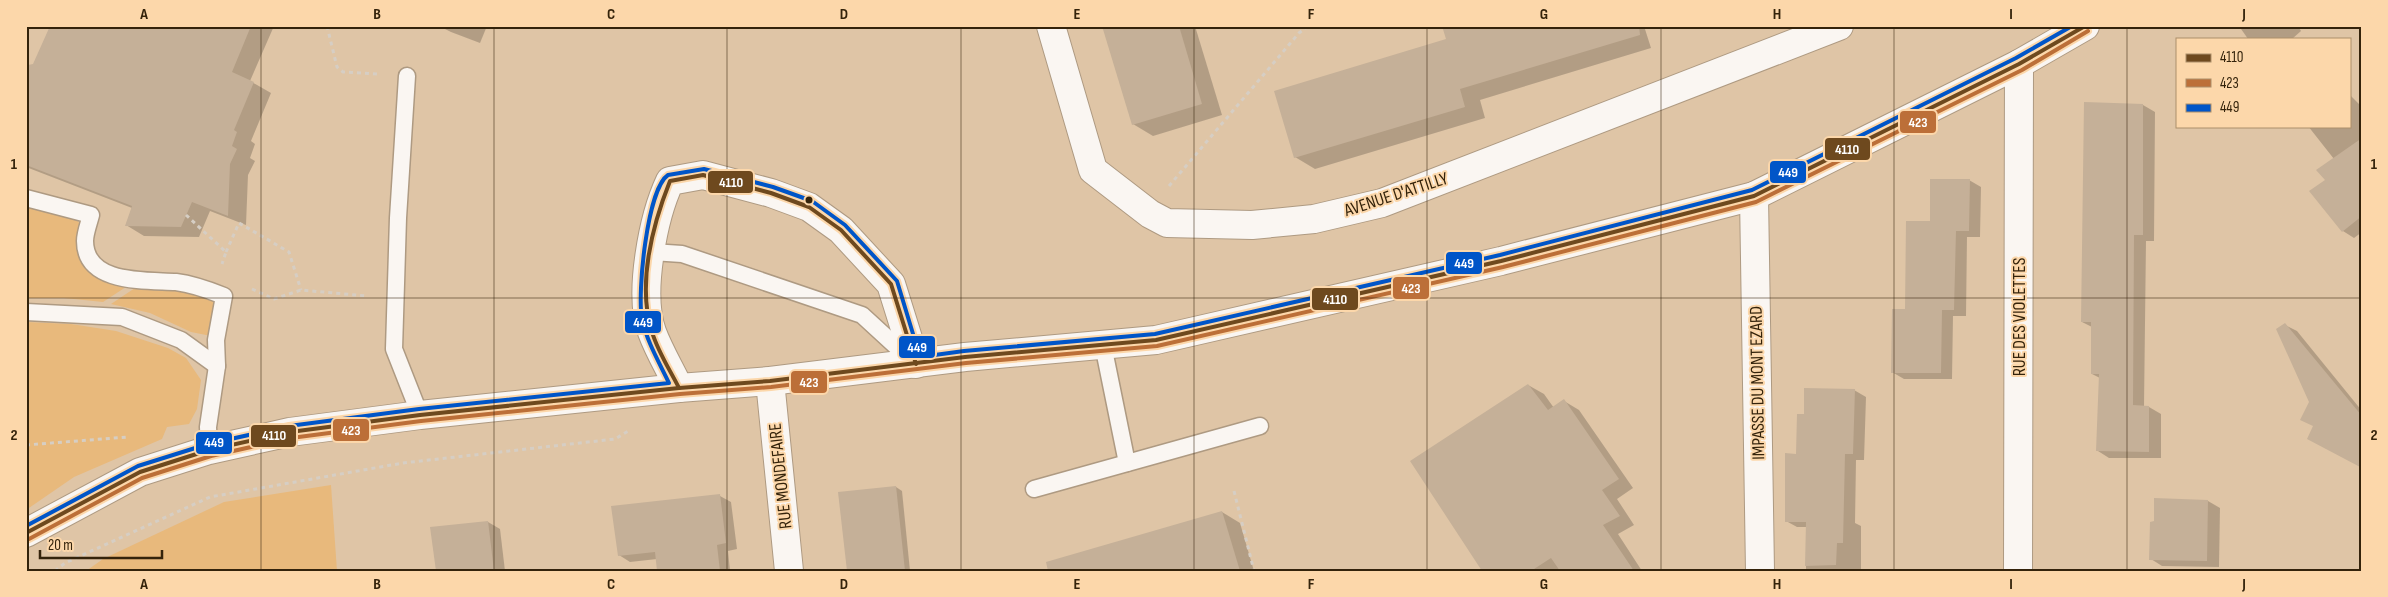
<svg xmlns="http://www.w3.org/2000/svg" width="2388" height="597" viewBox="0 0 2388 597" font-family="'Sofia Sans Condensed',sans-serif">
<style>
.green{fill:#e8b97c}
.shadow{fill:#0003}
.building{fill:#c5b098}
.lines{fill:none;stroke-linecap:round;stroke-linejoin:round}
.service-casing{stroke:#ae9a82;stroke-width:19}
.minor-casing{stroke:#ae9a82;stroke-width:30}
.path{stroke:#d6cec4;stroke-width:3;stroke-dasharray:4 4;stroke-linecap:butt}
.service{stroke:#faf6f2;stroke-width:16}
.minor{stroke:#faf6f2;stroke-width:28}
.bus-1-casing{stroke:#fcd7aa;stroke-width:8}
.bus-2-casing{stroke:#fcd7aa;stroke-width:8}
.bus-3-casing{stroke:#fcd7aa;stroke-width:8}
.bus-1{stroke:#6e491e;stroke-width:4}
.bus-2{stroke:#bc6f38;stroke-width:4}
.bus-3{stroke:#0055c8;stroke-width:4}
.grid{fill:none;stroke:#34230b;stroke-width:1;stroke-opacity:0.55}
.bus-dot{fill:#34230b;stroke:#fcd7aa;stroke-width:2}
.labels{text-anchor:middle;stroke-width:4;stroke-linejoin:round;paint-order:stroke}
.street-label{font-size:18px;fill:#34230b;stroke:#fcd7aa}
.line-badge{stroke:#fcd7aa;stroke-width:2}
.badge-label{font-size:14px;text-anchor:middle;font-weight:bold;fill:#fff}
.neatline{fill:none;stroke:#34230b;stroke-width:2}
.grid-label{font-size:16px;text-anchor:middle;font-weight:bold;fill:#34230b}
</style>
<rect width="100%" height="100%" fill="#dfc5a6"/>
<g class="green">
<path d="M 26,203 C 39,207 77,213 81,226 C 82,232 80,240 80,246 L 129,285 L 103,302 L 64,298 L 26,298 Z"/>
<path d="M 138,286 L 176,288 L 216,301 L 211,336 L 191,332 L 150,313 L 111,304 Z"/>
<path d="M 26,322 L 71,324 L 116,331 L 168,348 L 186,358 L 201,380 L 197,409 L 189,424 L 167,427 L 162,439 L 74,477 L 26,510 Z"/>
<path d="M 331,485 L 337,571 L 86,571 L 103,559 L 224,502 Z"/>
</g>
<g class="shadow">
<path d="M 52,26 L 274,26 L 250,81 L 271,93 L 251,141 L 255,144 L 250,158 L 255,161 L 248,175 L 246,225 L 210,211 L 199,237 L 144,236 L 126,225 L 132,208 L 26,167 L 26,84 Z"/>
<path d="M 446,26 L 487,26 L 480,43 L 451,32 L 445,29 Z"/>
<path d="M 1103,26 L 1195,26 L 1222,115 L 1153,136 L 1133,124 Z"/>
<path d="M 1443,26 L 1644,26 L 1651,48 L 1480,100 L 1485,118 L 1315,169 L 1295,157 L 1447,40 Z"/>
<path d="M 2239,26 L 2298,26 L 2301,31 L 2292,39 L 2248,39 Z"/>
<path d="M 2349,94 L 2362,107 L 2362,232 L 2354,238 L 2343,231 L 2326,180 L 2334,159 L 2308,126 L 2349,126 Z"/>
<path d="M 2143,105 L 2155,112 L 2154,241 L 2146,241 L 2144,407 L 2149,407 L 2161,414 L 2161,458 L 2109,458 L 2098,451 L 2100,378 L 2092,374 L 2092,327 L 2082,322 Z"/>
<path d="M 1969,180 L 1981,187 L 1980,237 L 1967,237 L 1966,316 L 1953,316 L 1952,379 L 1904,379 L 1892,372 L 1906,310 L 1931,222 Z"/>
<path d="M 2285,325 L 2297,331 L 2362,411 L 2362,467 L 2315,426 L 2311,402 Z"/>
<path d="M 1528,385 L 1544,394 L 1554,408 L 1564,401 L 1579,410 L 1633,488 L 1617,499 L 1634,525 L 1618,534 L 1642,571 L 1484,571 Z"/>
<path d="M 1854,390 L 1866,397 L 1864,460 L 1856,460 L 1855,523 L 1861,526 L 1861,571 L 1806,571 L 1806,527 L 1797,527 L 1786,521 L 1805,416 Z"/>
<path d="M 896,487 L 902,491 L 910,571 L 848,571 Z"/>
<path d="M 720,496 L 731,502 L 737,549 L 728,551 L 730,571 L 658,571 L 657,559 L 630,562 L 619,555 Z"/>
<path d="M 2156,499 L 2208,501 L 2220,508 L 2219,567 L 2162,566 L 2151,559 Z"/>
<path d="M 1222,512 L 1240,523 L 1254,571 L 1058,571 Z"/>
<path d="M 488,522 L 500,529 L 505,571 L 437,571 Z"/>
</g>
<g class="building">
<path d="M 50,26 L 251,26 L 232,72 L 254,82 L 234,130 L 237,132 L 232,146 L 237,149 L 230,164 L 228,216 L 192,202 L 181,227 L 125,226 L 132,206 L 26,165 L 28,65 L 33,64 Z"/>
<path d="M 1102,26 L 1179,26 L 1202,104 L 1132,125 Z"/>
<path d="M 1442,26 L 1639,26 L 1640,35 L 1460,89 L 1465,107 L 1294,158 L 1274,91 L 1446,39 Z"/>
<path d="M 2084,102 L 2143,104 L 2143,235 L 2134,235 L 2133,405 L 2149,406 L 2149,452 L 2096,451 L 2099,374 L 2091,374 L 2091,322 L 2081,322 Z"/>
<path d="M 2362,138 L 2362,216 L 2342,232 L 2309,191 L 2325,180 L 2316,170 Z"/>
<path d="M 1930,179 L 1970,179 L 1969,231 L 1956,231 L 1954,310 L 1942,310 L 1941,373 L 1891,373 L 1892,309 L 1905,309 L 1906,221 L 1930,221 Z"/>
<path d="M 2285,323 L 2362,416 L 2362,468 L 2307,439 L 2313,426 L 2300,420 L 2309,402 L 2276,329 Z"/>
<path d="M 1528,384 L 1548,410 L 1564,399 L 1619,479 L 1602,490 L 1620,516 L 1603,525 L 1634,571 L 1560,571 L 1551,558 L 1531,571 L 1482,571 L 1410,461 Z"/>
<path d="M 1804,388 L 1855,389 L 1853,454 L 1845,454 L 1843,543 L 1837,543 L 1836,565 L 1805,566 L 1806,522 L 1785,522 L 1785,453 L 1796,454 L 1797,414 L 1804,414 Z"/>
<path d="M 896,486 L 905,571 L 847,571 L 838,492 Z"/>
<path d="M 720,494 L 726,543 L 717,545 L 720,571 L 657,571 L 655,552 L 618,556 L 611,506 Z"/>
<path d="M 2154,498 L 2208,500 L 2207,561 L 2149,560 L 2150,522 L 2154,521 Z"/>
<path d="M 1222,511 L 1240,571 L 1048,571 L 1046,562 Z"/>
<path d="M 488,521 L 494,571 L 436,571 L 430,527 Z"/>
</g>
<g class="lines">
<defs>
<g id="service">
<path d="M 407,76 L 398,218 L 394,349 L 420,415"/>
<path d="M 26,198 L 91,215 C 89,223 85,233 85,241 C 85,285 147,280 176,282 C 192,284 209,290 224,296 L 216,340 L 217,366 L 208,427 L 209,450"/>
<path d="M 652,252 L 682,254 L 862,315 L 911,360"/>
<path d="M 26,312 L 122,317 L 181,340 L 217,366"/>
<path d="M 1103,345 L 1127,463"/>
<path d="M 1034,489 L 1260,426"/>
</g>
<g id="minor">
<path d="M 1051,26 L 1093,170 L 1150,214 L 1167,223 L 1252,225 L 1314,219 L 1382,203 L 1839,26"/>
<path d="M 1754,196 L 1760,571"/>
<path d="M 770,381 L 789,571"/>
<path d="M 679,388 C 670,369 659,351 652,332 C 638,294 653,217 670,181 L 703,175 L 771,193 L 809,207 L 841,230 L 891,284 L 916,364"/>
<path d="M 26,533 L 140,472 L 209,450 L 290,432 L 420,415 L 679,388 L 770,381 L 965,357 L 1156,340 L 1501,261 L 1754,196 L 2019,64 L 2085,26"/>
<path d="M 2018,571 L 2019,64"/>
</g>
</defs>
<use href="#service" class="service-casing"/>
<use href="#minor" class="minor-casing"/>
<g class="path">
<path d="M 327,26 L 337,67 L 343,72 L 379,74"/>
<path d="M 1169,186 L 1299,33 L 1308,26"/>
<path d="M 186,215 L 226,252 L 222,264"/>
<path d="M 226,252 L 239,223 L 289,252 L 301,290"/>
<path d="M 252,289 L 274,299 L 301,290 L 367,296"/>
<path d="M 26,445 L 128,437"/>
<path d="M 1234,491 L 1254,571"/>
<path d="M 55,571 L 65,563 L 210,497 L 403,463 L 615,439 L 630,430"/>
</g>
<use href="#service" class="service"/>
<use href="#minor" class="minor"/>
<defs>
<g id="bus-1">
<path d="M 679,388 C 670,370 658,352 652,332 C 637,285 652,226 670,181 L 703,175 L 771,193 L 809,207 L 841,230 L 891,284 L 916,364"/>
<path d="M 26,533 L 140,472 L 209,450 L 290,432 L 420,415 L 679,388 L 770,381 L 965,357 L 1156,340 L 1501,261 L 1754,196 L 2019,64 L 2085,26"/>
</g>
<path id="bus-2" d="M 29,539 L 142,478 L 211,456 L 291,438 L 421,421 L 680,394 L 771,387 L 966,363 L 1157,346 L 1503,267 L 1756,202 L 2022,70 L 2088,31"/>
<path id="bus-3" d="M 26,526 L 138,466 L 208,444 L 289,426 L 419,409 L 669,383 C 659,362 647,342 642,319 C 637,294 647,189 668,175 L 704,169 L 773,187 L 812,201 L 845,225 L 897,281 L 920,357 L 964,351 L 1155,334 L 1500,255 L 1752,190 L 2016,58 L 2072,26"/>
</defs>
<use href="#bus-1" class="bus-1-casing"/>
<use href="#bus-2" class="bus-2-casing"/>
<use href="#bus-3" class="bus-3-casing"/>
<use href="#bus-1" class="bus-1"/>
<use href="#bus-2" class="bus-2"/>
<use href="#bus-3" class="bus-3"/>
</g>
<path class="grid" d="M 261,26 L 261,571M 494,26 L 494,571M 727,26 L 727,571M 961,26 L 961,571M 1194,26 L 1194,571M 1427,26 L 1427,571M 1661,26 L 1661,571M 1894,26 L 1894,571M 2127,26 L 2127,571M 26,298 L 2362,298"/>
<circle class="bus-dot" cx="809" cy="200" r="4.5"/>
<g class="labels">
<g class="street-label">
<text transform="translate(1396 194) rotate(-18)" y="6">AVENUE D'ATTILLY</text>
<text transform="translate(2019 317) rotate(-90)" y="6">RUE DES VIOLETTES</text>
<text transform="translate(1757 383) rotate(-91)" y="6">IMPASSE DU MONT EZARD</text>
<text transform="translate(780 476) rotate(-96)" y="6">RUE MONDEFAIRE</text>
</g>
</g>
<g class="line-badge">
<rect x="1899" y="110" width="38" height="24" rx="5" fill="#bc6f38"/>
<rect x="1824" y="137" width="47" height="24" rx="5" fill="#6e491e"/>
<rect x="1769" y="160" width="38" height="24" rx="5" fill="#0055c8"/>
<rect x="707" y="170" width="47" height="24" rx="5" fill="#6e491e"/>
<rect x="1445" y="251" width="38" height="24" rx="5" fill="#0055c8"/>
<rect x="1392" y="276" width="38" height="24" rx="5" fill="#bc6f38"/>
<rect x="1311" y="287" width="48" height="24" rx="5" fill="#6e491e"/>
<rect x="624" y="310" width="38" height="24" rx="5" fill="#0055c8"/>
<rect x="898" y="335" width="38" height="24" rx="5" fill="#0055c8"/>
<rect x="790" y="370" width="38" height="24" rx="5" fill="#bc6f38"/>
<rect x="332" y="418" width="38" height="24" rx="5" fill="#bc6f38"/>
<rect x="250" y="424" width="47" height="24" rx="5" fill="#6e491e"/>
<rect x="195" y="431" width="38" height="24" rx="5" fill="#0055c8"/>
</g>
<g class="badge-label">
<text x="1918" y="127">423</text>
<text x="1847" y="154">4110</text>
<text x="1788" y="177">449</text>
<text x="731" y="187">4110</text>
<text x="1464" y="268">449</text>
<text x="1411" y="293">423</text>
<text x="1335" y="304">4110</text>
<text x="643" y="327">449</text>
<text x="917" y="352">449</text>
<text x="809" y="387">423</text>
<text x="351" y="435">423</text>
<text x="274" y="440">4110</text>
<text x="214" y="447">449</text>
</g>
<rect width="2388" height="597" fill="none" stroke="#fcd7aa" stroke-width="55"/>
<rect x="2176" y="38" width="175" height="90" fill="#fcd7aa" stroke="#ac8f6a"/>
<rect x="2186" y="54" width="25" height="8" fill="#6e491e" stroke="#ac8f6a"/>
<text x="2220" y="62" font-size="15" fill="#34230b">4110</text>
<rect x="2186" y="79" width="25" height="8" fill="#bc6f38" stroke="#ac8f6a"/>
<text x="2220" y="88" font-size="15" fill="#34230b">423</text>
<rect x="2186" y="104" width="25" height="8" fill="#0055c8" stroke="#ac8f6a"/>
<text x="2220" y="112" font-size="15" fill="#34230b">449</text>
<path d="M40 550v8h122v-8" fill="none" stroke="#34230b" stroke-width="2.5"/>
<text x="48" y="550" font-size="15" fill="#34230b" stroke="#fcd7aa" stroke-width="4" paint-order="stroke">20 m</text>
<rect x="28" y="28" width="2332" height="542" class="neatline"/>
<g class="grid-label">
<text x="144" y="19">A</text>
<text x="377" y="19">B</text>
<text x="611" y="19">C</text>
<text x="844" y="19">D</text>
<text x="1077" y="19">E</text>
<text x="1311" y="19">F</text>
<text x="1544" y="19">G</text>
<text x="1777" y="19">H</text>
<text x="2011" y="19">I</text>
<text x="2244" y="19">J</text>
<text x="14" y="169">1</text>
<text x="2374" y="169">1</text>
<text x="14" y="440">2</text>
<text x="2374" y="440">2</text>
<text x="144" y="589">A</text>
<text x="377" y="589">B</text>
<text x="611" y="589">C</text>
<text x="844" y="589">D</text>
<text x="1077" y="589">E</text>
<text x="1311" y="589">F</text>
<text x="1544" y="589">G</text>
<text x="1777" y="589">H</text>
<text x="2011" y="589">I</text>
<text x="2244" y="589">J</text>
</g>
</svg>
